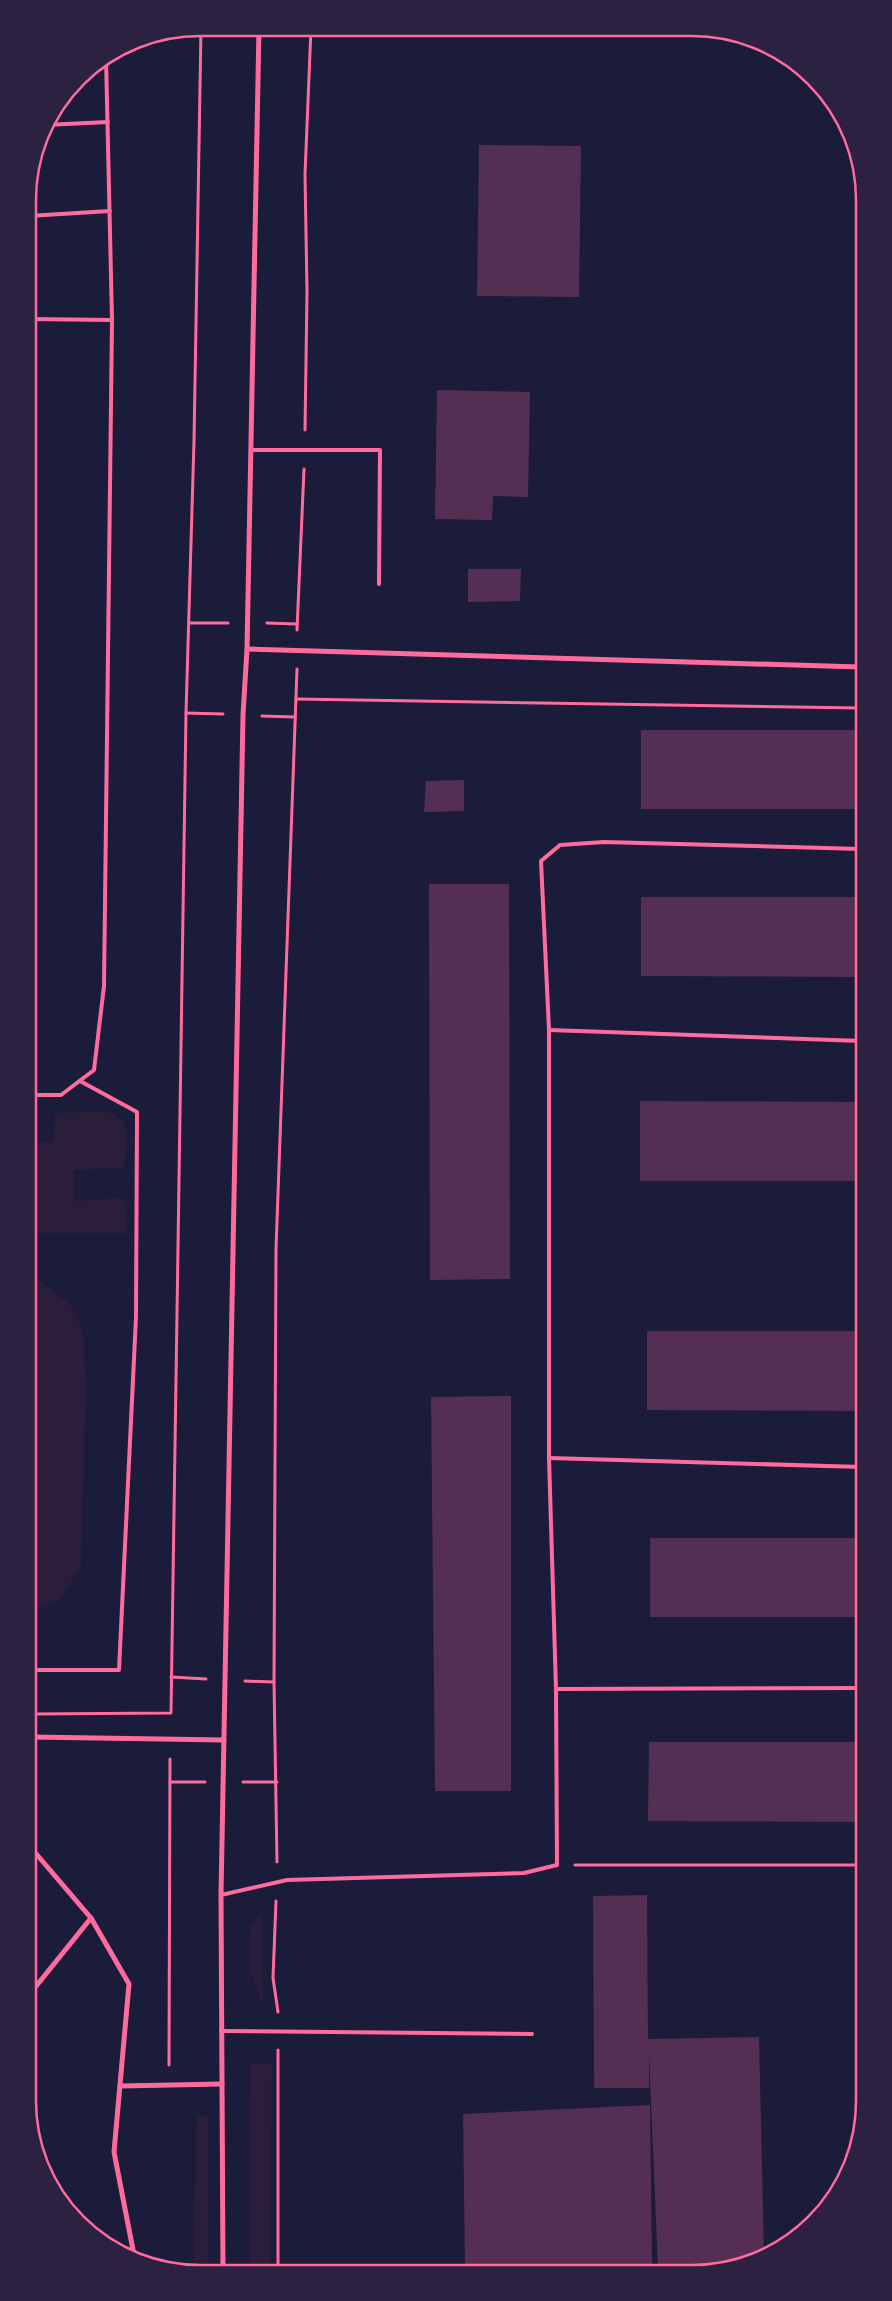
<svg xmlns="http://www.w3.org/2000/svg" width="892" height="2301" viewBox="0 0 892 2301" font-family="'Golos Text',sans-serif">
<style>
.green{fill:#2a1e3b}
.building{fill:#542f53}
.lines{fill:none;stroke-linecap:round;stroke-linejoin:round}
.path{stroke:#ff6b9d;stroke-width:3}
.service{stroke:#ff6b9d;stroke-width:4}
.minor{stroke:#ff6b9d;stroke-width:5}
.rim{fill:none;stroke:#ff6b9d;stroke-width:2.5}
</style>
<rect width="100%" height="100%" fill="#1b1b3a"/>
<g class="green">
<path d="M 107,1111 L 124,1121 L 127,1146 L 123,1168 L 73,1170 L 75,1201 L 122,1198 L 126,1207 L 127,1233 L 31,1233 L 31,1142 L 54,1142 L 55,1113 Z"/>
<path d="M 31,1279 L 38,1279 L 70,1304 L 83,1331 L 86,1386 L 81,1566 L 61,1599 L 32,1612 Z"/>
<path d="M 262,1911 L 263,2003 L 249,1971 L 251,1925 Z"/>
<path d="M 251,2063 L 272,2064 L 270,2270 L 249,2270 Z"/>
<path d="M 197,2114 L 208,2117 L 208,2270 L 193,2270 Z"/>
</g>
<g class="building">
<path d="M 479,145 L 581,146 L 579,297 L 477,296 Z"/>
<path d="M 437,390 L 530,392 L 528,497 L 493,496 L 492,520 L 435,519 Z"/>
<path d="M 468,569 L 521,569 L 520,601 L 468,602 Z"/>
<path d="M 29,614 L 31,614 L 36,1025 L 30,1025 Z"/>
<path d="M 641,730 L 860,730 L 861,809 L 641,809 Z"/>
<path d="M 464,780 L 464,811 L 424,812 L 426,781 Z"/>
<path d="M 429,884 L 509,884 L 510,1279 L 430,1280 Z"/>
<path d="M 641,897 L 861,897 L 861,977 L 641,976 Z"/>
<path d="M 640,1101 L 861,1102 L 862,1181 L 640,1181 Z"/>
<path d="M 647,1331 L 862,1331 L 862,1411 L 647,1410 Z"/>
<path d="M 511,1396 L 511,1791 L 435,1791 L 431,1397 Z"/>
<rect x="650" y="1538" width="213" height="79"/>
<path d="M 649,1742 L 863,1742 L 863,1822 L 648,1821 Z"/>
<path d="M 647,1895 L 648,2039 L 759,2037 L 764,2255 L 736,2268 L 658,2268 L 649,2055 L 649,2088 L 594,2088 L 593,1896 Z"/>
<path d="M 650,2105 L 652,2268 L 465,2269 L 463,2114 Z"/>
</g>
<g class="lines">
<g class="path">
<path d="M 305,430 L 307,292 L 305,174 L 311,28"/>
<path d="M 189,623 L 228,623"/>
<path d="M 267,623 L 297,624"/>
<path d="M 297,630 L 304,469"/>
<path d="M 296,699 L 860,708"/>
<path d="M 186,713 L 223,714"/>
<path d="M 262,716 L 295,717"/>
<path d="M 171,1677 L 206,1679"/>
<path d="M 245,1681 L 274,1682"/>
<path d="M 32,1714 L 171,1713 L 186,713 L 194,441 L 201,28"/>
<path d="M 170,1782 L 205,1782"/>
<path d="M 243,1782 L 277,1782"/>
<path d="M 277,1862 L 274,1682 L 276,1249 L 297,669"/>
<path d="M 575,1865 L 863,1865"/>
<path d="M 276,1901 L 273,1978 L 278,2012"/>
<path d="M 169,2065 L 170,1759"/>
<path d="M 278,2270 L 278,2050"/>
</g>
<g class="service">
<path d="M 45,125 L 108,122"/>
<path d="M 28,216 L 110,211"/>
<path d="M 28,319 L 112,320"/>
<path d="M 251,450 L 380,450 L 379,584"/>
<path d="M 549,1030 L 861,1041"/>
<path d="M 30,1095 L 61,1095 L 94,1070 L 104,986 L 112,320 L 106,58"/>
<path d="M 549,1458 L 862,1467"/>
<path d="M 32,1670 L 119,1670 L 136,1317 L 137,1112 L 80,1081"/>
<path d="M 556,1689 L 863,1688"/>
<path d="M 221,1895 L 287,1880 L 524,1873 L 557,1865 L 556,1689 L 549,1458 L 549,1030 L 541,861 L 560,845 L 604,842 L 861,849"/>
<path d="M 221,2031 L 532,2034"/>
</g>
<g class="minor">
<path d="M 247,649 L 860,667"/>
<path d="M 32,1737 L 224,1740"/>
<path d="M 32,1849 L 91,1918 L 33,1990"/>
<path d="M 91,1918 L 129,1984 L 114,2152 L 133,2250 L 131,2253"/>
<path d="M 120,2086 L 222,2084"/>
<path d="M 223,2270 L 221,1895 L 243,715 L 247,649 L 259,28"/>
</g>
</g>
<path d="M0 0H892V2301H0ZM200 36H692A164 164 0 0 1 856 200V2101A164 164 0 0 1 692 2265H200A164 164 0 0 1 36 2101V200A164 164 0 0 1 200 36Z" fill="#2d2142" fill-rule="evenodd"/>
<path class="rim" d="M200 36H692A164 164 0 0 1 856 200V2101A164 164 0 0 1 692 2265H200A164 164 0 0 1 36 2101V200A164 164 0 0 1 200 36Z"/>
</svg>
